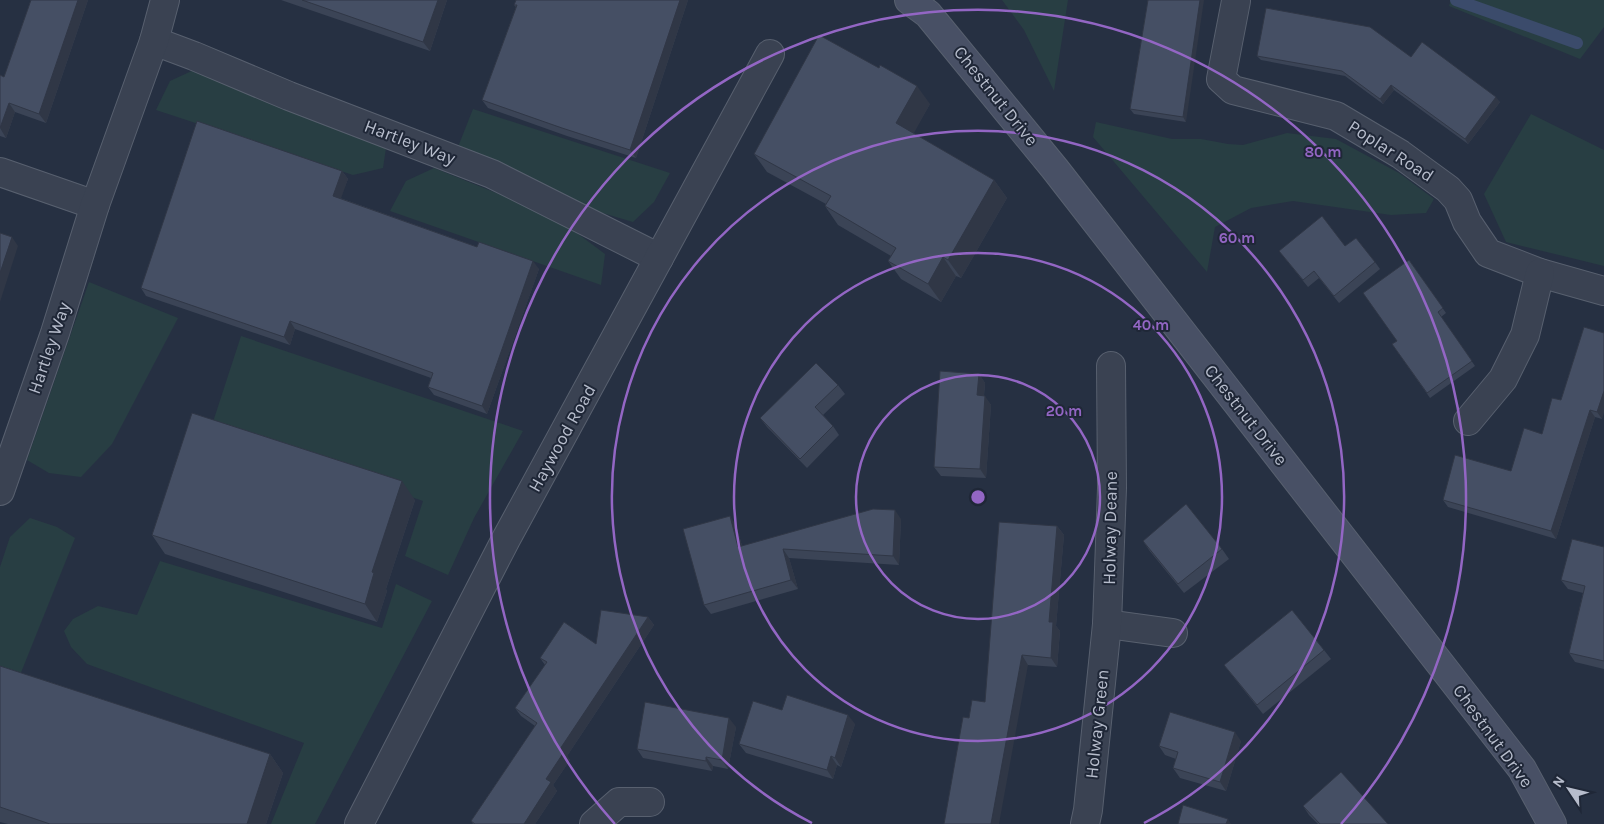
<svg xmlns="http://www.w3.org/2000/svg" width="1604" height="824" viewBox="0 0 1604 824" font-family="Karla,sans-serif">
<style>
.green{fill:#283e43}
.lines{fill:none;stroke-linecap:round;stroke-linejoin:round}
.stream{stroke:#3b4b6b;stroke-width:12}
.street-casing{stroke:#58606f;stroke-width:30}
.secondary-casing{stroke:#58606f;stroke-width:30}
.street{stroke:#3a4252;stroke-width:28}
.secondary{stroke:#485065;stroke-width:28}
.wall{fill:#3b4456}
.shaded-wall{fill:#303746}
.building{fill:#454f64;stroke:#303746}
.ring{fill:none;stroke:#9366c4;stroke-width:2.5}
.labels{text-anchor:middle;stroke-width:4;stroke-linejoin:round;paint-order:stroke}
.street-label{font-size:18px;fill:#b7bdcc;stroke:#1f2737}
.centre{fill:#9366c4;stroke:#1f2737;stroke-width:2.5}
.ring-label{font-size:15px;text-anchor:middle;font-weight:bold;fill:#9366c4;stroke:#1f2737;stroke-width:4;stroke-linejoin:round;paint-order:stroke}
</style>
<rect width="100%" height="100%" fill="#263042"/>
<g class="green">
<path d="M 1002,0 L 1068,0 L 1054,91 L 1024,30 Z"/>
<path d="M 1451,0 L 1604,0 L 1604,27 L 1580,59 L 1449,6 Z"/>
<path d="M 196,69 L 386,148 L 383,168 L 353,175 L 156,110 L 170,81 Z"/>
<path d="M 473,109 L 670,173 L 654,202 L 633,222 L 589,209 L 456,152 Z"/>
<path d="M 1531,114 L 1604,150 L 1604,266 L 1506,242 L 1484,194 Z"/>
<path d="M 1096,122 L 1172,139 L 1201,139 L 1228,144 L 1243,145 L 1287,133 L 1336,139 L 1399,173 L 1434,199 L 1426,213 L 1391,215 L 1293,201 L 1251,208 L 1215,227 L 1207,272 L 1093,137 Z"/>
<path d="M 434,168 L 554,216 L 605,254 L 601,285 L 390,211 L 406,181 Z"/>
<path d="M 89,282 L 178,318 L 112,444 L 81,477 L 49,473 L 27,460 Z"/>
<path d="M 241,336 L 523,431 L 474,518 L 448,575 L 405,556 L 423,501 L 211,428 Z"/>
<path d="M 30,518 L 57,527 L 75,538 L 18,680 L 0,681 L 0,567 L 10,537 Z"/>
<path d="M 160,561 L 382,628 L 396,584 L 432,601 L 315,824 L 271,824 L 304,743 L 87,664 L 71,647 L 64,631 L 73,619 L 98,606 L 137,615 Z"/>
</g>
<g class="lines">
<path class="stream" d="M 1456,0 L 1577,43"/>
<defs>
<g id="street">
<path d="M 1236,1 L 1221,79 L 1233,90 L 1336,116 L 1400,154 L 1448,189 L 1458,200 L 1467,222 L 1488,253 L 1540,273 L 1604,291"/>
<path d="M 154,41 L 194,56 L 289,96 L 492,174 L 659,258"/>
<path d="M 0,172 L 95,205"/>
<path d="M 1468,421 L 1503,379 L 1525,335 L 1540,273"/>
<path d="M 0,491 L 55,333 L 95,205 L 154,41 L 165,0"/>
<path d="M 1107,624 L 1173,633"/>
<path d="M 359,824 L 506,539 L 770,54"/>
<path d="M 594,824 L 619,802 L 650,802"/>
<path d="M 1085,824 L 1088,810 L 1107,624 L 1112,488 L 1111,366"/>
</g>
<path id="secondary" d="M 909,0 L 928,14 L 1055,169 L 1522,769 L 1552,824"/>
</defs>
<use href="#street" class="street-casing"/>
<use href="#secondary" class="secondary-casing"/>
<use href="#street" class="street"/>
<use href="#secondary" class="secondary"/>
</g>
<g class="wall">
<path d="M 31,0 L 88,0 L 46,123 L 15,112 L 6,138 L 0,136 L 0,75 L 4,77 Z"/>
<path d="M 281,0 L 447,0 L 430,51 Z"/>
<path d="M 688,0 L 636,158 L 567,136 L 488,108 L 482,100 L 516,7 L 514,5 Z"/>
<path d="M 1148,0 L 1186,122 L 1134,114 L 1130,109 Z"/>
<path d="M 1257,56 L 1411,57 L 1500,102 L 1468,144 L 1394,90 L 1383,104 L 1345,76 L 1261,60 Z"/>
<path d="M 930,104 L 913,133 L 994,180 L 1007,198 L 961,278 L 956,276 L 941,302 L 901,279 L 888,261 L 891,256 L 838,225 L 825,206 L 826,204 L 767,172 L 754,154 Z"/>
<path d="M 342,171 L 348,179 L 340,198 L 539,269 L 487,414 L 434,395 L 428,387 L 431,378 L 295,329 L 290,345 L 146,296 L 141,288 Z"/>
<path d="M 1345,246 L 1375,262 L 1380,269 L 1339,303 L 1319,278 L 1308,287 L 1279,251 Z"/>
<path d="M 1409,260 L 1446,313 L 1441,317 L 1475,366 L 1430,398 L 1392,344 L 1397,341 Z"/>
<path d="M 1584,327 L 1602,419 L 1595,417 L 1556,539 L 1448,507 L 1443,500 L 1511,471 L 1542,434 L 1561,400 Z"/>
<path d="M 979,374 L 985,383 L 984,396 L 991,405 L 986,478 L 941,476 L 934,467 Z"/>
<path d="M 838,385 L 845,394 L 823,415 L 833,426 L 839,435 L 807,468 L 767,427 L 760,418 Z"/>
<path d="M 415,500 L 386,589 L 387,591 L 377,622 L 165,554 L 152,535 Z"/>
<path d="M 901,519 L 899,565 L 789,558 L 798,589 L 711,614 L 704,605 L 736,525 L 742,546 Z"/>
<path d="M 1057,526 L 1064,535 L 1056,626 L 1060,631 L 1057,667 L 1028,665 L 969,718 L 985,702 Z"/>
<path d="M 1143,541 L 1222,549 L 1229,559 L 1184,593 L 1149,550 Z"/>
<path d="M 1604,547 L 1604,669 L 1575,662 L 1569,653 L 1583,593 L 1568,589 L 1561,580 Z"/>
<path d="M 648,617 L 654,625 L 567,756 L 570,760 L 553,785 L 557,791 L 535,824 L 473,824 L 471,821 L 535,726 L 521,716 L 515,708 L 545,665 L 540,658 L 596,644 Z"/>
<path d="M 1324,650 L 1331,659 L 1263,714 L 1231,674 L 1224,665 Z"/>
<path d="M 0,666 L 270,754 L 283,773 L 266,824 L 8,824 L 0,822 Z"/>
<path d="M 855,724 L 841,767 L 837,765 L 833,779 L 746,753 L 739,744 Z"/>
<path d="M 736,727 L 728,769 L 713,766 L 712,771 L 643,758 L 637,749 Z"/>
<path d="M 1241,741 L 1226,791 L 1180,778 L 1173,768 L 1176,759 L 1165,755 L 1159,746 Z"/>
<path d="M 1303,806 L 1388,824 L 1318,824 L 1309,815 Z"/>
</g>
<g class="shaded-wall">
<path d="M 78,0 L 88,0 L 46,123 L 39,114 Z"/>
<path d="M 438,0 L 447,0 L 430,51 L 423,42 Z"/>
<path d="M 680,0 L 688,0 L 636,158 L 630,150 Z"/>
<path d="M 1200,0 L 1204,0 L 1186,122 L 1183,117 Z"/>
<path d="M 1391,85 L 1394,90 L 1383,104 L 1380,99 Z"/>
<path d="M 917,86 L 930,104 L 909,142 L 896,123 Z"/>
<path d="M 1496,97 L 1500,102 L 1468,144 L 1465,139 Z"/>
<path d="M 9,103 L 15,112 L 6,138 L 0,128 Z"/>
<path d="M 342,171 L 348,179 L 339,204 L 333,196 Z"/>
<path d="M 994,180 L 1007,198 L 961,278 L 948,260 Z"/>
<path d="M 12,237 L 18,246 L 0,302 L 0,273 Z"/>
<path d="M 943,257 L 956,276 L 941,302 L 928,284 Z"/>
<path d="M 533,261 L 539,269 L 487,414 L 482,406 Z"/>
<path d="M 290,321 L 295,329 L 290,345 L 284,337 Z"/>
<path d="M 979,374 L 985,383 L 983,404 L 977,395 Z"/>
<path d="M 1604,391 L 1604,413 L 1602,419 L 1597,412 Z"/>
<path d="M 985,396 L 991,405 L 986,478 L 980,469 Z"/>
<path d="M 1590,410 L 1595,417 L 1556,539 L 1551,531 Z"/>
<path d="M 402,481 L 415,500 L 386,589 L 387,591 L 377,622 L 365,604 L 372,572 Z"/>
<path d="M 895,510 L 901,519 L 899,565 L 893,556 Z"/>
<path d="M 730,516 L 736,525 L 745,556 L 738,547 Z"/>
<path d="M 1057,526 L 1064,535 L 1056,626 L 1060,631 L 1057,667 L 1051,658 L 1049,622 Z"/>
<path d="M 783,549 L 789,558 L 798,589 L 791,580 Z"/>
<path d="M 648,617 L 654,625 L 567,756 L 570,760 L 553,785 L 557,791 L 535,824 L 524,824 L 546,779 L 560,749 Z"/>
<path d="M 1022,655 L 1028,665 L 999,824 L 991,824 Z"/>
<path d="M 848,715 L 855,724 L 841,767 L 835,758 Z"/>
<path d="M 729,718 L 736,727 L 728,769 L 722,760 Z"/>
<path d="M 1235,732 L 1241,741 L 1226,791 L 1220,782 Z"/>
<path d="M 270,754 L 283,773 L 266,824 L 247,824 Z"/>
<path d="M 831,756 L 837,765 L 833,779 L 827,770 Z"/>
<path d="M 706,757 L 713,766 L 712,771 L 706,761 Z"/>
<path d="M 1228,819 L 1231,824 L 1226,824 Z"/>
</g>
<g class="building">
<path d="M 31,0 L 78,0 L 39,114 L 9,103 L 0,128 L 0,75 L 4,77 Z"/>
<path d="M 302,0 L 438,0 L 423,42 Z"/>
<path d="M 516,0 L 680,0 L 630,150 L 562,128 L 482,100 L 517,5 L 514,5 Z"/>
<path d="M 1148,0 L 1200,0 L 1183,117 L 1130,109 Z"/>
<path d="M 1266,8 L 1370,27 L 1411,57 L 1422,42 L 1496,97 L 1465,139 L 1391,85 L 1380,99 L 1342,71 L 1257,56 Z"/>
<path d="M 819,35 L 879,68 L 880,65 L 917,86 L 896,123 L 994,180 L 948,260 L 943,257 L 928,284 L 888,261 L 896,248 L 825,206 L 831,196 L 754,154 Z"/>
<path d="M 197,121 L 342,171 L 333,196 L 477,247 L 479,242 L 533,261 L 482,406 L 428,387 L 433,373 L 290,321 L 284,337 L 141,288 Z"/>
<path d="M 1322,216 L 1345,246 L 1356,238 L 1375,262 L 1334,296 L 1314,271 L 1303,280 L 1279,251 Z"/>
<path d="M 0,233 L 12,237 L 0,273 Z"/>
<path d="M 1409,260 L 1443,308 L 1438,312 L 1472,361 L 1427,393 L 1392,344 L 1397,341 L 1363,293 Z"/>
<path d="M 1584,327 L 1604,333 L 1604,391 L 1597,412 L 1590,410 L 1551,531 L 1443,500 L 1455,455 L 1511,471 L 1524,428 L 1542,434 L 1552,398 L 1561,400 Z"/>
<path d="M 816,363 L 838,385 L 815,407 L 833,426 L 800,459 L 760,418 Z"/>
<path d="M 940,371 L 979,374 L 977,395 L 985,396 L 980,469 L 934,467 Z"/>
<path d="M 192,413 L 402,481 L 372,572 L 374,573 L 365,604 L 152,535 Z"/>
<path d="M 1186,504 L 1222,549 L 1178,584 L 1143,541 Z"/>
<path d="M 873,509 L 895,510 L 893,556 L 783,549 L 791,580 L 704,605 L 683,529 L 730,516 L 738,547 Z"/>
<path d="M 999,522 L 1057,526 L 1049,622 L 1053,622 L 1051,658 L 1022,655 L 991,824 L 944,824 L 963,717 L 969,718 L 972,700 L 985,702 Z"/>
<path d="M 1572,539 L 1604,547 L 1604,661 L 1569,653 L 1585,586 L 1561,580 Z"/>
<path d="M 601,610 L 648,617 L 560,749 L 564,752 L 546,779 L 551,782 L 524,824 L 475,824 L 471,821 L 537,723 L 515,708 L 547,662 L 540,658 L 564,622 L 596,644 Z"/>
<path d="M 1292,610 L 1324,650 L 1257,705 L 1224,665 Z"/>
<path d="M 0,666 L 270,754 L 247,824 L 50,824 L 0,807 Z"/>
<path d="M 787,695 L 848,715 L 835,758 L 831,756 L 827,770 L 739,744 L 753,701 L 782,710 Z"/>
<path d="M 645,702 L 729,718 L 722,760 L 706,757 L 706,761 L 637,749 Z"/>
<path d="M 1170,712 L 1235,732 L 1220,782 L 1173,768 L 1178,752 L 1159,746 Z"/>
<path d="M 1341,772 L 1388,824 L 1320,824 L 1303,806 Z"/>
<path d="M 1183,805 L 1228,819 L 1226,824 L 1178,824 Z"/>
</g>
<g class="ring">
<circle cx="978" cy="497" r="122"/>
<circle cx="978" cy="497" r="244"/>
<path d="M812 823A366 366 0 1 1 1144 823"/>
<path d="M615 824A488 488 0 1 1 1341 824"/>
</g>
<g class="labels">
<g class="street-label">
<text transform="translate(996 96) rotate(51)" y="6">Chestnut Drive</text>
<text transform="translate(410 142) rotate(21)" y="6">Hartley Way</text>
<text transform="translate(1391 151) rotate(33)" y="6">Poplar Road</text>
<text transform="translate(49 348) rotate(-71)" y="6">Hartley Way</text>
<text transform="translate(1246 415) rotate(52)" y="6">Chestnut Drive</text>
<text transform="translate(562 438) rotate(-61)" y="6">Haywood Road</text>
<text transform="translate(1110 528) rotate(-89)" y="6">Holway Deane</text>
<text transform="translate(1097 724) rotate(-84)" y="6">Holway Green</text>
<text transform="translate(1493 736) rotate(54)" y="6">Chestnut Drive</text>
</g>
</g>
<circle cx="978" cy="497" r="8" class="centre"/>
<g class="ring-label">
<text x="1323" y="157">80 m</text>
<text x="1237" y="243">60 m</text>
<text x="1151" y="330">40 m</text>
<text x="1064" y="416">20 m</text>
</g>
<g transform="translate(1569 789) rotate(305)" stroke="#1f2737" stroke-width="4" paint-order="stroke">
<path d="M0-4L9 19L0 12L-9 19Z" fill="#b7bdcc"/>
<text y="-8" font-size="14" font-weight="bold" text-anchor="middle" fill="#b7bdcc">N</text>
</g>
</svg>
